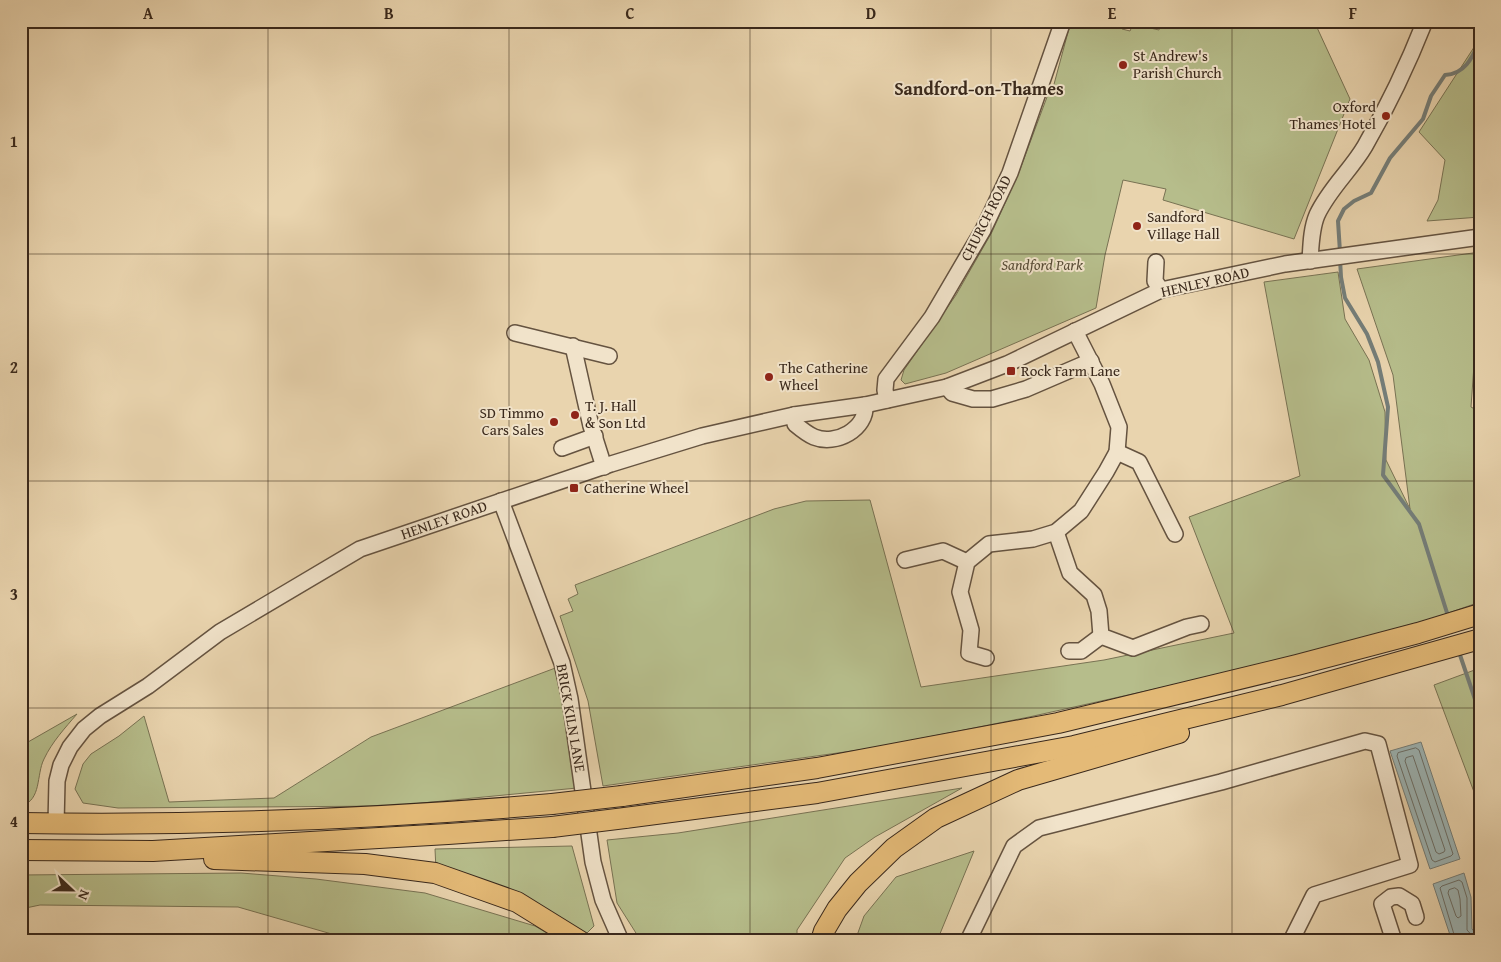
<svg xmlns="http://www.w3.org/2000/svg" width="1501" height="962" viewBox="0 0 1501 962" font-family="'Gentium Book Plus',serif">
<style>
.green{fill:#b6bd8b;stroke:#787253}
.water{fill:#9cb5b6;stroke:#747d78}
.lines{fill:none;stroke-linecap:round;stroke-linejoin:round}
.shore{stroke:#6a6e68;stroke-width:1}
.stream{stroke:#747d78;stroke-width:4}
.minor-casing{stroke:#655340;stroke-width:18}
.major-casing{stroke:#39281b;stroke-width:22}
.minor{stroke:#f1e3ca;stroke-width:15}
.major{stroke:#e4ba77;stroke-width:20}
.major-bridge-casing{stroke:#39281b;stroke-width:22;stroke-linecap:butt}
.major-bridge{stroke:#e4ba77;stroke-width:20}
.grid{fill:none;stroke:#39281b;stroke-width:1;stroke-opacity:0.55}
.poi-dot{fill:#8f2418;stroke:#f1e3ca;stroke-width:2}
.labels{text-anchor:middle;stroke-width:4;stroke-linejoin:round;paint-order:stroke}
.poi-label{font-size:15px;fill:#39281b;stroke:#f1e3ca;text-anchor:start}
.street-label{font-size:15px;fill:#39281b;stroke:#f1e3ca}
.park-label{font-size:15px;font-style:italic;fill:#584d37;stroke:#f1e3ca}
.quarter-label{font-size:18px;font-weight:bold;fill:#39281b;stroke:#f1e3ca}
.neatline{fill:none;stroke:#39281b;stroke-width:2}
.grid-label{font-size:16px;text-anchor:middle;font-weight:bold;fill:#39281b}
</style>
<rect width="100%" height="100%" fill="#e9d4ae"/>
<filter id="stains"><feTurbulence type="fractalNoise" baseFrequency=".004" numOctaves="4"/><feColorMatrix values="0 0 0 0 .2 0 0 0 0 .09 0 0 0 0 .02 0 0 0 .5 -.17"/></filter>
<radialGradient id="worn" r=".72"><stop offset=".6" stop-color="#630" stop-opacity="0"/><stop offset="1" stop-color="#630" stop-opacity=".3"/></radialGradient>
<g class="green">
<path d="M 1071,21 L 1114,21 L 1122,29 L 1130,31 L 1133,24 L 1159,30 L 1161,21 L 1314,21 L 1350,99 L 1294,239 L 1163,200 L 1166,189 L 1123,180 L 1105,255 L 1096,308 L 946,373 L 905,384 L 901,380 L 904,370 L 956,295 L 992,232 L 1019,172 L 1047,97 L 1053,88 Z"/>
<path d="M 1480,38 L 1480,217 L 1427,221 L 1438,200 L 1445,160 L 1419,132 Z"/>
<path d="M 1480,252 L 1480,281 L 1471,407 L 1480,412 L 1480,602 L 1431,619 L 1245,669 L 1029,717 L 873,748 L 603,786 L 588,701 L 560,616 L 573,611 L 568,599 L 578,594 L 575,585 L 774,509 L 806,501 L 870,500 L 921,687 L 1104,660 L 1234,633 L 1189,517 L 1300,476 L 1264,282 L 1338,272 L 1345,319 L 1369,360 L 1385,412 L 1386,460 L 1410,509 L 1393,375 L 1357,269 Z"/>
<path d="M 558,667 L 577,788 L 391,806 L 118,808 L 83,803 L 75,789 L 83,764 L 91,754 L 119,736 L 144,716 L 169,802 L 274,798 L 371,737 Z"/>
<path d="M 1480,668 L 1480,808 L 1434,685 Z"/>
<path d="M 77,714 C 65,728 52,742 44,759 C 36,775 42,800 21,806 L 21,746 Z"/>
<path d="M 962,788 L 875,837 L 845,858 L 797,930 L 797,934 L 802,934 L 801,941 L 641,941 L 617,903 L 607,840 L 678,833 Z"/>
<path d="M 572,846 L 594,926 L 585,935 L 436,870 L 435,849 Z"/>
<path d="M 974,851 L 937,941 L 855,941 L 864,916 L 896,877 Z"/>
<path d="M 241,873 L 316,879 L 425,893 L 535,926 L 560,941 L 356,941 L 238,907 L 40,905 L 21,909 L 21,875 Z"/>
</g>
<g class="water">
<path d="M 1421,742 L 1460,859 L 1430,869 L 1390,751 Z"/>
<path d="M 1464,873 L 1471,897 L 1472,929 L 1480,938 L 1480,941 L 1452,941 L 1433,884 Z"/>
</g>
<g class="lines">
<g class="shore">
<path d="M 1416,748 L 1419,750 L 1453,854 L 1451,856 L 1435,862 L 1432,860 L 1397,756 L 1398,753 Z"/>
<path d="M 1413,756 L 1445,850 L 1444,852 L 1439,854 L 1436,852 L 1405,761 L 1406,758 Z"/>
<path d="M 1455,888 L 1458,890 L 1460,899 L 1461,916 L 1458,918 L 1456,916 L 1448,893 L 1449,890 Z"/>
<path d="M 1456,941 L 1440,888 L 1442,886 L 1459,880 L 1462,882 L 1467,898 L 1467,930 L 1477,941"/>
</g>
<g class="stream">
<path d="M 1340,252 L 1338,221 L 1344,209 L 1354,201 L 1371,193 L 1390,158 L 1423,119 L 1431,96 L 1445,75 C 1465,74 1472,58 1480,41"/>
<path d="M 1340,259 L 1341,277 L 1345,298 L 1367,334 L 1378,362 L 1388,407 L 1383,475 L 1419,524 L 1448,616"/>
<path d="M 1459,652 L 1480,714"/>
</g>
<defs>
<g id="minor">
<path d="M 1310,261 C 1311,246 1311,229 1317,215 C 1329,189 1351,170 1365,146 C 1388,106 1408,64 1425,21"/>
<path d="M 1156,262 L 1155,281 L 1161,290"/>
<path d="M 515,333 L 609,356"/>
<path d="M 573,346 L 591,426 L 604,467"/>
<path d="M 947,387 L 952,393 L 973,399 L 992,399 L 1026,389 L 1091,361"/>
<path d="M 887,400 L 885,390 L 886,379 L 932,317 L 983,230 L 1010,173 L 1063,21"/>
<path d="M 794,415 L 795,424 C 801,429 807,434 814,437 C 836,446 867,429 865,405"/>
<path d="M 562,448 L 595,436"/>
<path d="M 1117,452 L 1139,462 L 1175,534"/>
<path d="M 501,501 L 562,663 L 570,699 L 593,862 L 603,900 L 621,941"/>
<path d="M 1056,532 L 1070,573 L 1094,595 L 1099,611 L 1101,636 L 1133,648 L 1187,627 L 1201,624"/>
<path d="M 905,560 L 943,551 L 967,562"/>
<path d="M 1069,651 L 1081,651 L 1101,636"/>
<path d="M 986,658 L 969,653 L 971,630 L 960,592 L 967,562 L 989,544 L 1033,539 L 1056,532 L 1081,511 L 1106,472 L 1117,452 L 1119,427 L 1102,384 L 1075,331"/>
<path d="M 56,824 L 57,781 L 61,765 L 70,747 L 84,729 L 100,716 L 148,686 L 220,632 L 360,549 L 611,464 L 702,436 L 794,415 L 865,405 L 947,387 L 1007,364 L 1161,290 L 1285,264 L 1480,237"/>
<path d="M 968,941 L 1014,846 L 1039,828 L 1221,782 L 1365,741 L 1378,744 L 1410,865 L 1314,895 L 1291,941"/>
<path d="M 1394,941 L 1382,904 L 1391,897 L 1399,896 L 1412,904 L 1416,917"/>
</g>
<g id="major">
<path d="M 622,796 L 817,768 L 1058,723 L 1297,665 L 1418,633 L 1480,614"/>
<path d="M 625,818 L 817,793 L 1074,746 L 1282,695 L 1480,639"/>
<path d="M 21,823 C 198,826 375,819 552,804"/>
<path d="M 21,850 L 153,851 L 448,834 L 552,827"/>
<path d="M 214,859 L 365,864 L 435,873 L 517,902 L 580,941"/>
<path d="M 821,941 L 824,931 L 837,909 L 858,883 L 894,848 L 936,818 L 1018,780 L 1179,733"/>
</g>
</defs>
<use href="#minor" class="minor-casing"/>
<use href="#major" class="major-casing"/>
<use href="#minor" class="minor"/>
<use href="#major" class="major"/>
<defs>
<g id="major-bridge">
<path d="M 552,804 L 622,796"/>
<path d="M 552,827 L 625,818"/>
</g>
</defs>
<use href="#major-bridge" class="major-bridge-casing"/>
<use href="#major-bridge" class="major-bridge"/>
</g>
<path class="grid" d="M 268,21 L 268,941M 509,21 L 509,941M 750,21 L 750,941M 991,21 L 991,941M 1232,21 L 1232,941M 21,254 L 1480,254M 21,481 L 1480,481M 21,708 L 1480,708"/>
<g class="poi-dot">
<circle cx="1123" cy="65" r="5"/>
<circle cx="1386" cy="116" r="5"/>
<circle cx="1137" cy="226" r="5"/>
<rect x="1006" y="366" width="10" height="10" rx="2.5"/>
<circle cx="769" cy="377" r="5"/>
<circle cx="575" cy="415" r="5"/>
<circle cx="554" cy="422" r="5"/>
<rect x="569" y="483" width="10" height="10" rx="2.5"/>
</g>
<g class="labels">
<g class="poi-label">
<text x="1133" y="61">St Andrew's<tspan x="1133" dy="17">Parish Church</tspan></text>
<text x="1376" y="112" text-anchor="end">Oxford<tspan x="1376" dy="17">Thames Hotel</tspan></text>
<text x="1147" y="222">Sandford<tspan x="1147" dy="17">Village Hall</tspan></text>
<text x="779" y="373">The Catherine<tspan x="779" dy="17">Wheel</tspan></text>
<text x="1021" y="376">Rock Farm Lane</text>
<text x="585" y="411">T. J. Hall<tspan x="585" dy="17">&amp; Son Ltd</tspan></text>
<text x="544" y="418" text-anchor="end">SD Timmo<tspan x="544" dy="17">Cars Sales</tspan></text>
<text x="584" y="493">Catherine Wheel</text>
</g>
<g class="street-label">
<text transform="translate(986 218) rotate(-63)" y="5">CHURCH ROAD</text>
<text transform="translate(1205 282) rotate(-13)" y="5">HENLEY ROAD</text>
<text transform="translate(444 520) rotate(-19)" y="5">HENLEY ROAD</text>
<text transform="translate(571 718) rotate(80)" y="5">BRICK KILN LANE</text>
</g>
<g class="park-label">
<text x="1042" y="270">Sandford Park</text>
</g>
<g class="quarter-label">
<text x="979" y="95">Sandford-on-Thames</text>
</g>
</g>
<rect width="1501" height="962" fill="none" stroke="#e9d4ae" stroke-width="55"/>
<g transform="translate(72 890) rotate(112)" stroke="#f1e3ca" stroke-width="4" paint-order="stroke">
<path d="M0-4L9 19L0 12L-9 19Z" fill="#39281b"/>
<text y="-8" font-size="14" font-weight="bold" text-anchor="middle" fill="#39281b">N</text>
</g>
<rect x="28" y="28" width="1446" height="906" class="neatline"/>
<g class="grid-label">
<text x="148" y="19">A</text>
<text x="389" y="19">B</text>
<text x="630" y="19">C</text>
<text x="871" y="19">D</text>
<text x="1112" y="19">E</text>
<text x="1353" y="19">F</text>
<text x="14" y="147">1</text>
<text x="14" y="373">2</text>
<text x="14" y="600">3</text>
<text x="14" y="827">4</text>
</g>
<rect width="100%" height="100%" filter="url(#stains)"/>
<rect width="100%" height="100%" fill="url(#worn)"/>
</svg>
